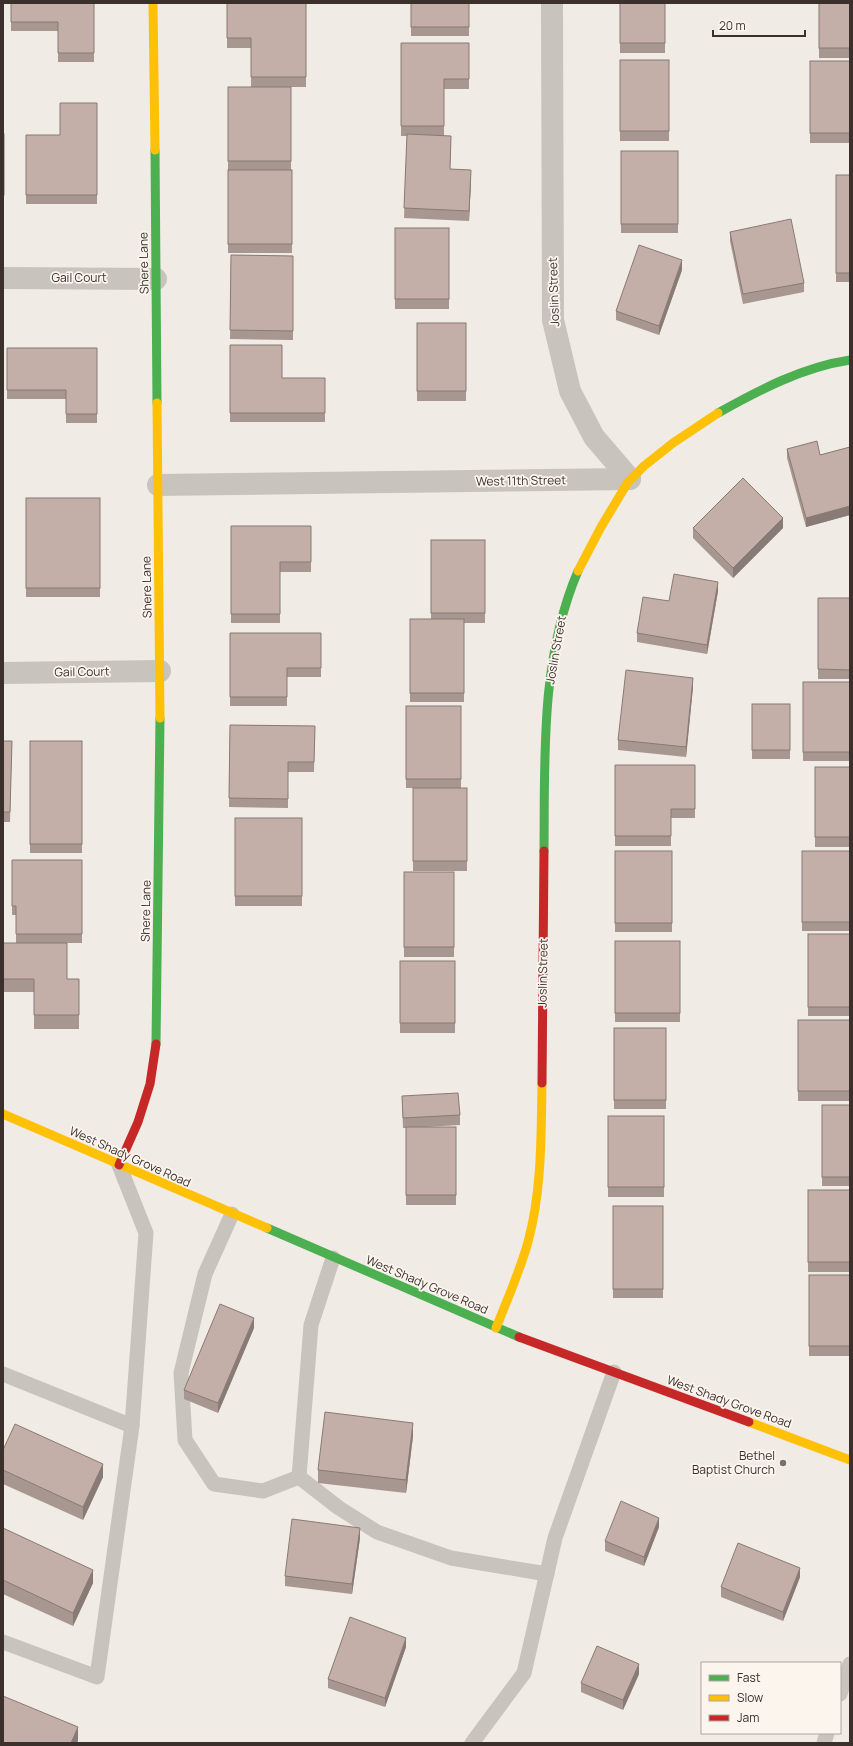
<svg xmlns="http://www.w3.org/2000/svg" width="853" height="1746" viewBox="0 0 853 1746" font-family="Manrope,sans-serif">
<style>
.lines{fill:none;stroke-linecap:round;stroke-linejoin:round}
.lane{stroke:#c9c3be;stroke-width:15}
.street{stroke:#c9c3be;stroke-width:22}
.fast{stroke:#4caf50;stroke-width:9}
.slow{stroke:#ffc107;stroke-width:9}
.jam{stroke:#c62828;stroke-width:9}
.wall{fill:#a89690}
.shaded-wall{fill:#887a75}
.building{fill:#c3afa7;stroke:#887a75}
.poi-dot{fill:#7a716c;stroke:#fbf5ee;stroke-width:1.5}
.labels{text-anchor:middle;stroke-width:3.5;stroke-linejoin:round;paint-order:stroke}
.street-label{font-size:12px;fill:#3b302b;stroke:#fbf5ee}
.poi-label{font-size:12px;fill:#3b302b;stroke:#fbf5ee;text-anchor:end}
</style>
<rect width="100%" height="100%" fill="#f0ebe5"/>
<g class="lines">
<g class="lane">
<path d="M 232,1214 L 205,1274 L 181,1373 L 185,1440 L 214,1484 L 263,1491 L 299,1477 L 311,1325 L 333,1258"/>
<path d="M 3,1374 L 132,1426"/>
<path d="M 299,1477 L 339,1508 L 377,1532 L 451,1558 L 547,1574"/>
<path d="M 3,1642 L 97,1677 L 132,1426 L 146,1233 L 119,1165"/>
<path d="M 840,1694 L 850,1664"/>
<path d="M 472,1743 L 524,1673 L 555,1538 L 614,1372"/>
<path d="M 824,1743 L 827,1733"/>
</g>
<g class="street">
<path d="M 552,3 L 553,320 L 570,391 L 594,437 L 630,479"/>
<path d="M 3,278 L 156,279"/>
<path d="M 158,485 L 630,479"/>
<path d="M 3,673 L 160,671"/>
</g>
<g class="fast">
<path d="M 155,150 L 157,403"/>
<path d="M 718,413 C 759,390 803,367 850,360"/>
<path d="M 544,851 C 545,757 540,660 578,571"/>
<path d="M 156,1044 L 160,718"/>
<path d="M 267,1228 L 519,1337"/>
</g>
<g class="slow">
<path d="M 153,3 L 155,150"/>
<path d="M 157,403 L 160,718"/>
<path d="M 578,571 L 601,527 L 628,482 L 644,466 L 673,443 L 718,413"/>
<path d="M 3,1114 L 267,1228"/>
<path d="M 496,1328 C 507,1300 520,1271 528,1242 C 542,1190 541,1137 542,1083"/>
<path d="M 749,1422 L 850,1460"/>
</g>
<g class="jam">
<path d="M 542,1083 L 544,851"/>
<path d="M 119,1165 L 138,1122 L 150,1084 L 156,1044"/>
<path d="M 519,1337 L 749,1422"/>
</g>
</g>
<g class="wall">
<path d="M 11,3 L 94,3 L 94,62 L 58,62 L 58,31 L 11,31 Z"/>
<path d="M 227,3 L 306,3 L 306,87 L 251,87 L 251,48 L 227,48 Z"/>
<rect x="411" y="3" width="58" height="33"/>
<rect x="620" y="3" width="45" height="50"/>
<rect x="819" y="3" width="31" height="55"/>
<path d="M 401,43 L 469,43 L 469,89 L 444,89 L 444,136 L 434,136 L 451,146 L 450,169 L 471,180 L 469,221 L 404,218 L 407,136 L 401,136 Z"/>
<rect x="620" y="60" width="49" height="81"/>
<rect x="810" y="61" width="40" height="82"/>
<path d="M 228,87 L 291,87 L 291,170 L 292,170 L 292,253 L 228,253 Z"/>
<path d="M 97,103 L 97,204 L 26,204 L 26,135 L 60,135 Z"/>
<rect x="3" y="134" width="1" height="70"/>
<rect x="621" y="151" width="57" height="82"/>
<rect x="836" y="175" width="14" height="107"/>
<rect x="395" y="228" width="54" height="81"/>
<path d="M 730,232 L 804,283 L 804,292 L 743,304 L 730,241 Z"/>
<path d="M 231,255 L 293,256 L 293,340 L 230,339 Z"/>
<path d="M 682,270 L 659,335 L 616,320 L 616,311 Z"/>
<rect x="417" y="323" width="49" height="78"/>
<path d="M 230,345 L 282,378 L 325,378 L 325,422 L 230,422 Z"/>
<path d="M 7,348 L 97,348 L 97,423 L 66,423 L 66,399 L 7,399 Z"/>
<path d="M 850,447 L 850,515 L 806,527 L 787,458 L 787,449 L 820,455 Z"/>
<rect x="26" y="498" width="74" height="99"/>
<path d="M 231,526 L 311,526 L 311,572 L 280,572 L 280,623 L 231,623 Z"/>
<path d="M 693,528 L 783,528 L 733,578 L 693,538 Z"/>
<path d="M 431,540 L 485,540 L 485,623 L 464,623 L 464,702 L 410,702 L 410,619 L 431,619 Z"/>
<path d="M 718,591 L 707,654 L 637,642 L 637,633 L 669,601 Z"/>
<rect x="818" y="598" width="32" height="81"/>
<path d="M 230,633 L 321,633 L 321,677 L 287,677 L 287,706 L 230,706 Z"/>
<rect x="803" y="682" width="47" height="79"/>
<path d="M 693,687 L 686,757 L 618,750 L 618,740 Z"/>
<rect x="752" y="704" width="38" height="55"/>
<rect x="406" y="706" width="55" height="82"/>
<path d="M 230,725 L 315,726 L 314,772 L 288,772 L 288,808 L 229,807 Z"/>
<path d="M 3,741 L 12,741 L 10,822 L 3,822 Z"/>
<rect x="30" y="741" width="52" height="112"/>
<path d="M 615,765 L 695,765 L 695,818 L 671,818 L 671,846 L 615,846 Z"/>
<rect x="815" y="767" width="35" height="80"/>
<rect x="413" y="788" width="54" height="83"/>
<rect x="235" y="818" width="67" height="88"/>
<rect x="615" y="851" width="57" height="81"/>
<rect x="802" y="851" width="48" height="80"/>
<path d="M 12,860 L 82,860 L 82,943 L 67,943 L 67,979 L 79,979 L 79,1029 L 34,1029 L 34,992 L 3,992 L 3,943 L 16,943 L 16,915 L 12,915 Z"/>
<rect x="404" y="872" width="50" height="85"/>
<rect x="808" y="934" width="42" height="82"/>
<rect x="615" y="941" width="65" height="81"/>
<rect x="400" y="961" width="55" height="72"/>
<rect x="798" y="1020" width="52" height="81"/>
<rect x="614" y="1028" width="52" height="81"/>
<path d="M 402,1096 L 460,1115 L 460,1125 L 426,1127 L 456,1127 L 456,1205 L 406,1205 L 406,1128 L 403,1128 Z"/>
<rect x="822" y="1105" width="28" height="81"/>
<rect x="608" y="1116" width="56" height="81"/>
<rect x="808" y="1190" width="42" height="82"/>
<rect x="613" y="1206" width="50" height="92"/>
<rect x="809" y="1275" width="41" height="81"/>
<path d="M 254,1328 L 218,1413 L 184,1399 L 184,1390 Z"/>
<path d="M 413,1436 L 406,1493 L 318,1483 L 318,1470 Z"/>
<path d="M 3,1450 L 103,1477 L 83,1520 L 3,1484 Z"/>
<path d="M 659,1527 L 644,1566 L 605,1551 L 605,1541 Z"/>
<path d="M 3,1528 L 93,1583 L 73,1626 L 3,1594 Z"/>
<path d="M 360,1538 L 352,1594 L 285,1586 L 285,1576 Z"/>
<path d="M 800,1577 L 783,1621 L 721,1597 L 721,1587 Z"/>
<path d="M 406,1647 L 385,1707 L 328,1688 L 328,1679 Z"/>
<path d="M 639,1674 L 623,1710 L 581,1692 L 581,1683 Z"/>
</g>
<g class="shaded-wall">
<path d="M 471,170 L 471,180 L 469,221 L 469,211 Z"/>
<path d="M 682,260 L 682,270 L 659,335 L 659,326 Z"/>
<path d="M 850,506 L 850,515 L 806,527 L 806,518 Z"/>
<path d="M 783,518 L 783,528 L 733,578 L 733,568 Z"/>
<path d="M 718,582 L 718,591 L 707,654 L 707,645 Z"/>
<path d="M 693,678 L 693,687 L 686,757 L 686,747 Z"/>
<path d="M 254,1318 L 254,1328 L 218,1413 L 218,1403 Z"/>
<path d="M 413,1423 L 413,1436 L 406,1493 L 406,1480 Z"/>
<path d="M 103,1464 L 103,1477 L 83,1520 L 83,1507 Z"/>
<path d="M 659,1518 L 659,1527 L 644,1566 L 644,1557 Z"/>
<path d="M 360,1528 L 360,1538 L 352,1594 L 352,1584 Z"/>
<path d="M 800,1568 L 800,1577 L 783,1621 L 783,1612 Z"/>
<path d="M 93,1570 L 93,1583 L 73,1626 L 73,1613 Z"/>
<path d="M 406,1638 L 406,1647 L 385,1707 L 385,1698 Z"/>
<path d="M 639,1664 L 639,1674 L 623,1710 L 623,1700 Z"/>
<path d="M 78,1727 L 78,1741 L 77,1743 L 71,1743 Z"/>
</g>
<g class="building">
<path d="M 11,3 L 94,3 L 94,53 L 58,53 L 58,22 L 11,22 Z"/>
<path d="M 227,3 L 306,3 L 306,77 L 251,77 L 251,38 L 227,38 Z"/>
<rect x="411" y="3" width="58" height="24"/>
<rect x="620" y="3" width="45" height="40"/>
<rect x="819" y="3" width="31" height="45"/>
<path d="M 401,43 L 469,43 L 469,79 L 444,79 L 444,126 L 401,126 Z"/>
<rect x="620" y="60" width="49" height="71"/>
<rect x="810" y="61" width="40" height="72"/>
<rect x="228" y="87" width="63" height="74"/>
<path d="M 60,103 L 97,103 L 97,195 L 26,195 L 26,135 L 60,135 Z"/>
<rect x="3" y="134" width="1" height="61"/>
<path d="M 407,134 L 451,136 L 450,169 L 471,170 L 469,211 L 404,208 Z"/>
<rect x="621" y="151" width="57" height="73"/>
<rect x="228" y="170" width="64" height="74"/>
<rect x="836" y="175" width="14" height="98"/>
<path d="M 791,219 L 804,283 L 743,294 L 730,232 Z"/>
<rect x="395" y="228" width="54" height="71"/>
<path d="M 639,245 L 682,260 L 659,326 L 616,311 Z"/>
<path d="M 231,255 L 293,256 L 293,331 L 230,330 Z"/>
<rect x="417" y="323" width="49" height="68"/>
<path d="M 230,345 L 282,345 L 282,378 L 325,378 L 325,413 L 230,413 Z"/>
<path d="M 7,348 L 97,348 L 97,414 L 66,414 L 66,390 L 7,390 Z"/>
<path d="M 817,441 L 820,455 L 850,447 L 850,506 L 806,518 L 787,449 Z"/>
<path d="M 743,478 L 783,518 L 733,568 L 693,528 Z"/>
<rect x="26" y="498" width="74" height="90"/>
<path d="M 231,526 L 311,526 L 311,562 L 280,562 L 280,614 L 231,614 Z"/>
<rect x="431" y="540" width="54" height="73"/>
<path d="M 674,574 L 718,582 L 707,645 L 637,633 L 643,597 L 669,601 Z"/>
<path d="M 818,598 L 850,598 L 850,670 L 818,669 Z"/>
<rect x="410" y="619" width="54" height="74"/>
<path d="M 230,633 L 321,633 L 321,668 L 287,668 L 287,697 L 230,697 Z"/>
<path d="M 626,670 L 693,678 L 686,747 L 618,740 Z"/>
<rect x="803" y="682" width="47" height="70"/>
<rect x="752" y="704" width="38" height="46"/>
<rect x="406" y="706" width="55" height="73"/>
<path d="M 230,725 L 315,726 L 314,762 L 288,762 L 288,799 L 229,798 Z"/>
<path d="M 3,741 L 12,741 L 10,812 L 3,812 Z"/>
<rect x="30" y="741" width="52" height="103"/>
<path d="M 615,765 L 695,765 L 695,809 L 671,809 L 671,836 L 615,836 Z"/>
<rect x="815" y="767" width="35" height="70"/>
<rect x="413" y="788" width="54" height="73"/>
<rect x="235" y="818" width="67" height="78"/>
<rect x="615" y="851" width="57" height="72"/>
<rect x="802" y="851" width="48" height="71"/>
<path d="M 12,860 L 82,860 L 82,934 L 16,934 L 16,906 L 12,906 Z"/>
<rect x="404" y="872" width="50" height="75"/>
<rect x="808" y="934" width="42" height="73"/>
<rect x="615" y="941" width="65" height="72"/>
<path d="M 3,943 L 67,943 L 67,979 L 79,979 L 79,1015 L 34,1015 L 34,979 L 3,979 Z"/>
<rect x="400" y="961" width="55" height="62"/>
<rect x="798" y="1020" width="52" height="71"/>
<rect x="614" y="1028" width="52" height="72"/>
<path d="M 458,1093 L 460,1115 L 403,1118 L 402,1096 Z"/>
<rect x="822" y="1105" width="28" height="72"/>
<rect x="608" y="1116" width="56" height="71"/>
<rect x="406" y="1127" width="50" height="68"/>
<rect x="808" y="1190" width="42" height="72"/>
<rect x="613" y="1206" width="50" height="83"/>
<rect x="809" y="1275" width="41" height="71"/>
<path d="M 220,1304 L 254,1318 L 218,1403 L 184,1390 Z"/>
<path d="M 325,1412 L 413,1423 L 406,1480 L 318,1470 Z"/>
<path d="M 15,1424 L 103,1464 L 83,1507 L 3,1470 L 3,1450 Z"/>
<path d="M 621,1501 L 659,1518 L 644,1557 L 605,1541 Z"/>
<path d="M 292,1519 L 360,1528 L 352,1584 L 285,1576 Z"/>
<path d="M 3,1528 L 93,1570 L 73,1613 L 3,1580 Z"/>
<path d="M 738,1543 L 800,1568 L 783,1612 L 721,1587 Z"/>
<path d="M 350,1617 L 406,1638 L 385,1698 L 328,1679 Z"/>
<path d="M 597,1646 L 639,1664 L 623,1700 L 581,1683 Z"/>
<path d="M 3,1696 L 78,1727 L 71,1743 L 3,1743 Z"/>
</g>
<circle class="poi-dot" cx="783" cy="1463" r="4"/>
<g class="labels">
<g class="street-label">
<text transform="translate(144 263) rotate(-91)" y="4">Shere Lane</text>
<text x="79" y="282">Gail Court</text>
<text transform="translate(554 292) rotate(-92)" y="4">Joslin Street</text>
<text transform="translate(521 481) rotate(-1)" y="4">West 11th Street</text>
<text transform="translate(147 587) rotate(-91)" y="4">Shere Lane</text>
<text transform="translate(556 650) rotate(-80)" y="4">Joslin Street</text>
<text transform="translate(82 672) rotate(-1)" y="4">Gail Court</text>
<text transform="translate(146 911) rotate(-89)" y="4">Shere Lane</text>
<text transform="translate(543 973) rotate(-89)" y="4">Joslin Street</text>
<text transform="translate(130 1157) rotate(24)" y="4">West Shady Grove Road</text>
<text transform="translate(427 1285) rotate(23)" y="4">West Shady Grove Road</text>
<text transform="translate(729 1402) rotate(20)" y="4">West Shady Grove Road</text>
</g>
<g class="poi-label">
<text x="775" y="1460">Bethel<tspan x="775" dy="14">Baptist Church</tspan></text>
</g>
</g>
<rect width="853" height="1746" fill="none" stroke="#3b302b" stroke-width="8"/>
<rect x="701" y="1662" width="140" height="72" fill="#fbf5ee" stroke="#aea6a0"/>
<rect x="709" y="1675" width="20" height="6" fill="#4caf50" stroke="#aea6a0"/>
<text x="737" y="1682" font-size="12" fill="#3b302b">Fast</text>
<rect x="709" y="1695" width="20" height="6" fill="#ffc107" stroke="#aea6a0"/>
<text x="737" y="1702" font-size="12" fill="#3b302b">Slow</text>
<rect x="709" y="1715" width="20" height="6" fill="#c62828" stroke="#aea6a0"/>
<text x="737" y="1722" font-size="12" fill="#3b302b">Jam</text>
<path d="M713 30v6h92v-6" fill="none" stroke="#3b302b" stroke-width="2"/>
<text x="719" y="30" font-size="12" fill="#3b302b" stroke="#fbf5ee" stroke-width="3" paint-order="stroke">20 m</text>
</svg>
